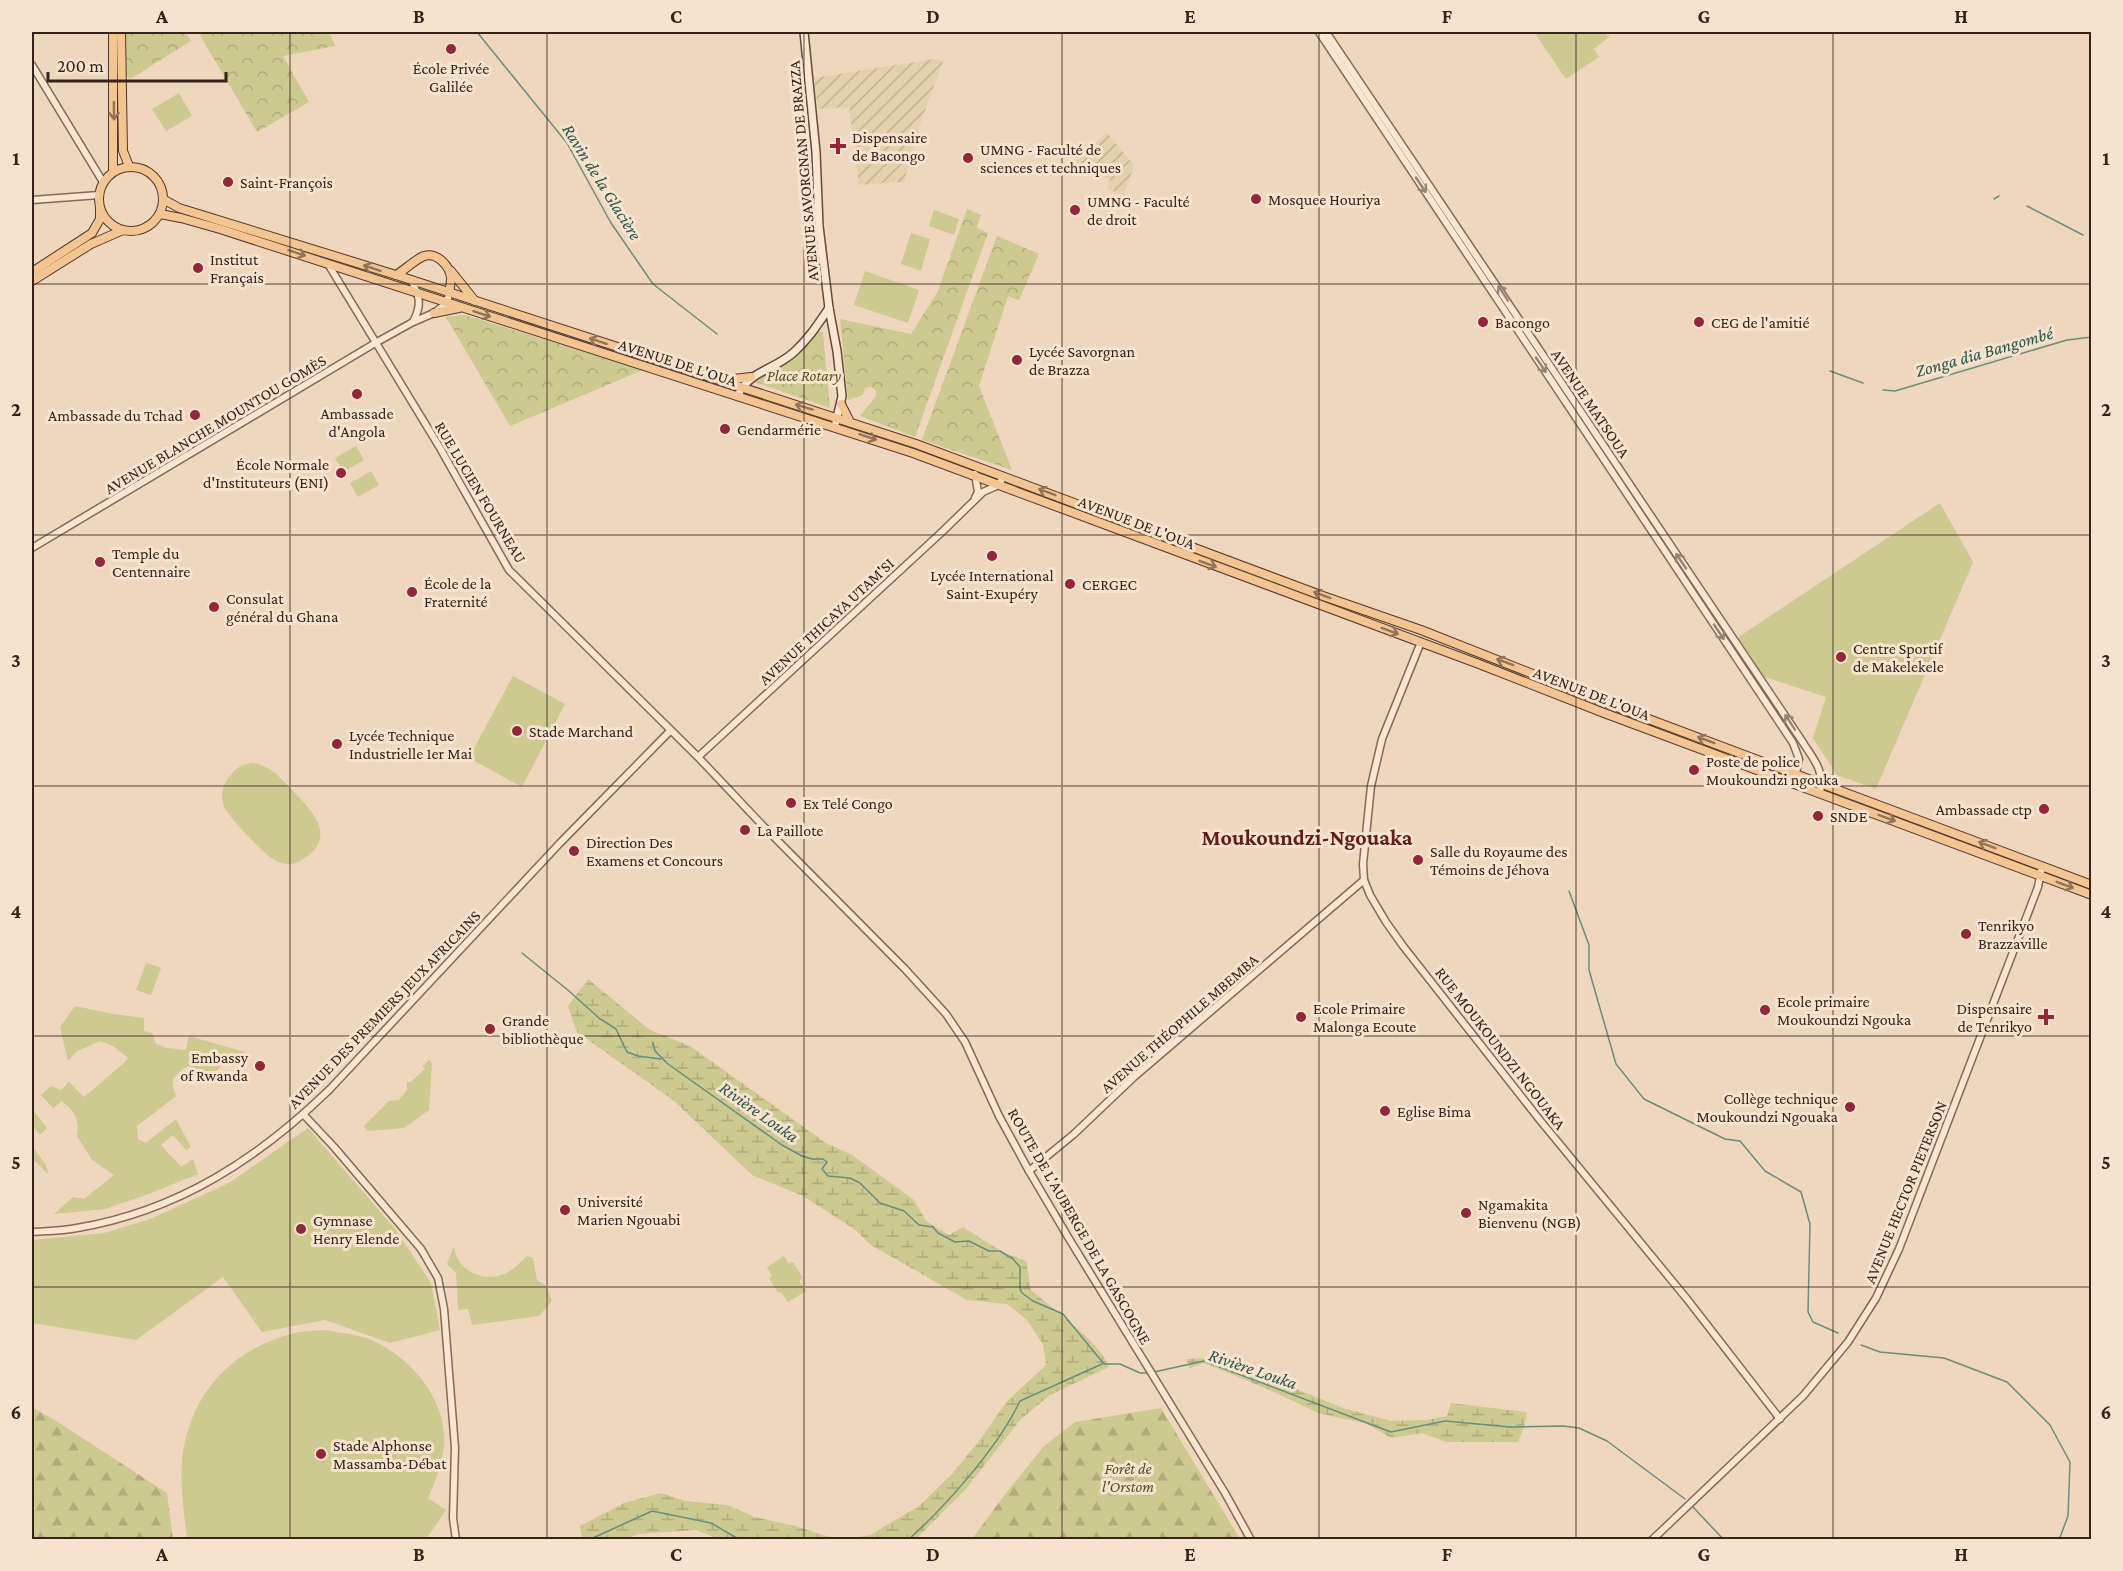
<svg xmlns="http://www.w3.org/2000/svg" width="2123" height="1571" viewBox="0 0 2123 1571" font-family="'Crimson Pro',serif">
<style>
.farmland{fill:url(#farmland-furrows)}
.grass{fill:#ccc991}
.forest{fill:url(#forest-firs)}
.wetland{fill:url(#wetland-marsh)}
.park{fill:url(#park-crowns)}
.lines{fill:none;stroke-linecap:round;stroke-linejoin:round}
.stream{stroke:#698d7e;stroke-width:1.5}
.tertiary-casing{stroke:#866856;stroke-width:9}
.secondary-casing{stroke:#67493a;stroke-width:10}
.primary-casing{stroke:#53372b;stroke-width:10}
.tertiary{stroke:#f9e6d0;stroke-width:6}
.secondary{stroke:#f9e6d0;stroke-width:7}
.primary{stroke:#f3c593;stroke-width:8}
.oneway{stroke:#947457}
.oneway2{stroke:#978476}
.grid{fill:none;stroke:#35231b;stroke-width:1.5;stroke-opacity:0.55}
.poi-dot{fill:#952639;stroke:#f5e3cd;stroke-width:2}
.labels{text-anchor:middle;stroke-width:6;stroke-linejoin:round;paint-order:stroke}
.poi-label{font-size:16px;fill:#35231b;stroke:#f5e3cd;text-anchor:start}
.street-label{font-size:16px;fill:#35231b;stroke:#f5e3cd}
.park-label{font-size:16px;font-style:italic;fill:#4e5221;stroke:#f5e3cd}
.water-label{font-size:18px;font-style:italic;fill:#2a554b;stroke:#f5e3cd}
.district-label{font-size:22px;font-weight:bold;fill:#621d1a;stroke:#f5e3cd}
.neatline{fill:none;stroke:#35231b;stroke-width:2}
.grid-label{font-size:20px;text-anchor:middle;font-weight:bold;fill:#35231b}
</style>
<defs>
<pattern id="farmland-furrows" width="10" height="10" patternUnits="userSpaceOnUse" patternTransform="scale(1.5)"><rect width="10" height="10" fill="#e4d1ab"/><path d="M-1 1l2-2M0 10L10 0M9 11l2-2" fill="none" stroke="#c4b393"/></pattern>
<pattern id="forest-firs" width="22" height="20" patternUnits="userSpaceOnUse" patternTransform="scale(1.5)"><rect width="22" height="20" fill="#ccc991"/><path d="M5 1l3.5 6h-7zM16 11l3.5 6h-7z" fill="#b0ac7c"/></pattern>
<pattern id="wetland-marsh" width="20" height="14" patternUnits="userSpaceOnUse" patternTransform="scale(1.5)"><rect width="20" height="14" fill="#ccc991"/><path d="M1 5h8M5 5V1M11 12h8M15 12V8" fill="none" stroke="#b0ac7c"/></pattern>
<pattern id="park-crowns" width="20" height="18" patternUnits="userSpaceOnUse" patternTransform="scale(1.5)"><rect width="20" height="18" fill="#ccc991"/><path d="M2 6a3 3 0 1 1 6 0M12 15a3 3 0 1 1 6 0" fill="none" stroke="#b0ac7c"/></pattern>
</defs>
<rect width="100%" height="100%" fill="#eed7bd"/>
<g class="farmland">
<path d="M 934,59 L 943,61 L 917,133 L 904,183 L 896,182 L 859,185 L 849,107 L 818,109 L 814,78 Z"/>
<path d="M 1107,133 L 1134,165 L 1124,195 L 1107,189 L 1110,179 L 1089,171 L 1087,174 L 1076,161 Z"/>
</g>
<g class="grass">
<path d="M 1534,32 L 1601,32 L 1610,36 L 1594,49 L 1599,57 L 1566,79 Z"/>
<path d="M 179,93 L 192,116 L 166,131 L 152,109 Z"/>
<path d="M 934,210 L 959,219 L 954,235 L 929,226 Z"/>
<path d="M 911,233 L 930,239 L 921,271 L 901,264 Z"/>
<path d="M 865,271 L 919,290 L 908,323 L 854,305 Z"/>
<path d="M 356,446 L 364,460 L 343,472 L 335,458 Z"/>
<path d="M 371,471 L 379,485 L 358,497 L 350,483 Z"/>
<path d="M 1940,503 L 1973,562 L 1876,789 L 1837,775 L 1813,738 L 1826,697 L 1762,676 L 1737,638 Z"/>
<path d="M 513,676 L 565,704 L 522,787 L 469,758 Z"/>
<path d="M 253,763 C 272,766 280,778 293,791 C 310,809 336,833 308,856 C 302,860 295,865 287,864 C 281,863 275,861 270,857 C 260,849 229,818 224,806 C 220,796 223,784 230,776 C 237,767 242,764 253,763 Z"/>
<path d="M 146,963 L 161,968 L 151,995 L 136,990 Z"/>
<path d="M 75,1006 L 113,1014 L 144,1018 L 144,1031 L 152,1033 L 156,1044 L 167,1048 L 186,1050 L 189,1036 L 248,1053 L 238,1062 L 226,1060 L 204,1084 L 189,1066 L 184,1068 L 173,1079 L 173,1087 L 176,1096 L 137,1126 L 138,1139 L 146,1143 L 176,1119 L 191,1147 L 186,1150 L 173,1135 L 161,1145 L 181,1167 L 193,1159 L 198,1174 L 146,1195 L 105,1209 L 54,1214 L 73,1197 L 84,1199 L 114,1175 L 92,1160 L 77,1136 C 80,1119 75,1112 62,1101 L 53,1108 L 41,1095 L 51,1086 L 61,1090 L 69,1082 L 84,1097 L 123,1064 L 128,1058 L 113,1046 L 100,1041 L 76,1052 L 68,1061 L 60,1027 Z"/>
<path d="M 429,1060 L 432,1064 L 429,1110 L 404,1128 L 367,1131 L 364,1126 L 389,1101 L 399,1100 L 407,1090 L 407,1082 L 411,1082 L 425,1069 L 423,1066 Z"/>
<path d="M 32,1109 L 47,1128 L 40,1135 L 32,1124 Z"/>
<path d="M 308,1128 L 395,1229 L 431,1283 L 440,1330 L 390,1343 L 325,1320 L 262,1332 L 223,1277 L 136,1340 L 32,1323 L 32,1240 L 104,1233 L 150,1219 L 229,1183 Z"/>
<path d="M 32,1146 L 46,1165 L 48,1174 L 32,1158 Z"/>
<path d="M 454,1246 C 456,1270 482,1283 504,1274 C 513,1271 520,1262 527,1256 L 533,1258 L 537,1280 L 546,1286 L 552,1301 L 539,1316 L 472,1325 L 468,1309 L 458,1310 L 456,1273 L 447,1264 Z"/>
<path d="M 784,1256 L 789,1264 L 793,1262 L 803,1278 L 799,1281 L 806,1291 L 788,1302 L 781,1292 L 778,1293 L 769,1278 L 772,1276 L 767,1267 Z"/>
<path d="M 327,1330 C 339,1333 352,1334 363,1337 C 406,1351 448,1398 444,1445 C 442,1464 436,1480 428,1498 L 446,1510 L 427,1538 L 187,1539 C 184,1511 179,1481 183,1452 C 193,1390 234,1348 295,1333 C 305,1330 317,1331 327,1330 Z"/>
</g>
<g class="forest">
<path d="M 32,1407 L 53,1419 L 167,1493 L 173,1539 L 32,1539 Z"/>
<path d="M 1161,1408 L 1240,1539 L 972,1539 L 1003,1497 L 1044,1446 L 1075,1422 Z"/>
</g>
<g class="wetland">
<path d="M 588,979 L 650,1030 L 690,1046 L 826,1143 L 852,1155 L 914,1200 L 926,1221 L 949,1235 L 963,1227 L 1004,1253 L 1026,1261 L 1031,1290 C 1052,1308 1101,1343 1109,1367 L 1050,1395 L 1021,1419 L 965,1490 L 916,1539 L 845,1539 L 870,1535 L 919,1506 L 953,1473 L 983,1436 L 1006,1402 L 1046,1365 L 1043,1344 L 1026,1319 L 1007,1304 L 967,1300 L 871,1245 L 854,1229 L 803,1196 L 752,1175 L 673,1100 L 577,1032 L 568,1006 Z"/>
<path d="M 1210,1358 L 1294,1388 L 1343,1408 L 1391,1421 L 1426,1420 L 1447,1416 L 1451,1403 L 1527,1412 L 1525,1424 L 1518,1442 L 1446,1442 L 1422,1433 L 1391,1438 L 1367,1424 L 1318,1413 L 1272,1391 L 1204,1363 L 1190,1368 L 1186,1359 Z"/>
<path d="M 661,1493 L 685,1501 L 727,1505 L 755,1517 L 795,1526 L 836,1539 L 719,1539 L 696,1530 L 638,1534 L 625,1539 L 582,1539 L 580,1526 L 624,1503 Z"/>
</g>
<g class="park">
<path d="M 126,32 L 185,32 L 191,41 L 130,79 L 126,75 Z"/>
<path d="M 198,32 L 329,32 L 335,46 L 283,56 L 309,102 L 257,132 Z"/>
<path d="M 967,209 L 981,215 L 977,228 L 988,233 L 915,437 L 860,416 L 876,396 L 876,391 L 872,387 L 865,388 L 863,395 L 848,400 L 840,319 L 911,334 L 938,291 Z"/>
<path d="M 997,236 L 1039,254 L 1019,300 L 1008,296 L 979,386 L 1012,470 L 922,440 Z"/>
<path d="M 465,315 L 643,370 L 510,426 L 446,317 Z"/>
<path d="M 818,331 L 823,333 L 830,408 L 752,381 C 777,367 801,355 818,331 Z"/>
</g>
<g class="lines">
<g class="stream">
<path d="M 477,32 L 567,143 L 611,223 L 653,284 L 717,334"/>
<path d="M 1994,199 L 1999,196"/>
<path d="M 2027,206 L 2083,235"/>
<path d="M 1830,371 L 1863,383"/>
<path d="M 1883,390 L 1895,391 L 2067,340 L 2092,337"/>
<path d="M 1569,891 L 1589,945 L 1589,970 L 1616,1064 L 1644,1099 L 1725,1139 L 1740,1141 L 1765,1171 L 1801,1192 L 1810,1224 L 1808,1312 L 1813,1322 L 1838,1333"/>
<path d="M 522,953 L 569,991 L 599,1018 L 616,1029 L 627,1052 L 638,1056 L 661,1059"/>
<path d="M 653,1043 L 655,1051 L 668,1064 L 782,1145 L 802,1156 L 812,1159 L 823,1159 L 827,1162 L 822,1169 L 828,1176 L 850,1178 L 860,1183 L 880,1203 L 904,1211 L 919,1225 L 933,1227 L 938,1233 L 955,1242 L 969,1241 L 989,1251 L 1000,1251 L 1013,1259 L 1020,1267 L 1020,1289 L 1022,1293 L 1033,1301 L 1063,1314 L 1104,1364 L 1120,1364 L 1140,1373 L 1150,1373"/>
<path d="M 1861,1345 L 1880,1352 L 1944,1358 L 2007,1382 L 2050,1425 L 2070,1462 L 2068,1516 L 2059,1540"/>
<path d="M 1154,1372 L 1204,1361 L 1391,1432 L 1445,1421 L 1510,1427 L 1563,1426 L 1579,1428 L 1607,1441 L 1685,1499"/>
<path d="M 1693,1507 L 1724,1540"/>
<path d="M 593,1538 L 652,1511 L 711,1523 L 735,1537 L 742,1540"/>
<path d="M 908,1540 C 947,1505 998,1447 1020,1401 L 1102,1364"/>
</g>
<defs>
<g id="tertiary">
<path d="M 1319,32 L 1793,743 L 1799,759 L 1795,777"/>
<path d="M 1326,32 L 1802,741 C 1813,759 1825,770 1820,792"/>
<path d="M 32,65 L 103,182"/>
<path d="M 32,200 L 99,195"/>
<path d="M 328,264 L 440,448 L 509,570 L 698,757 L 765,828 L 905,969 L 946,1014 L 965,1042 L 999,1116 L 1029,1171 L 1068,1237 L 1225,1493 L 1251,1540"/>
<path d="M 411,280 C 420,296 422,305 413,322"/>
<path d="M 975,498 L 978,492 L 975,474"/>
<path d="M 32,548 L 377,342 L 413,322 L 434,313 L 447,303 L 449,293"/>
<path d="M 1421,642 L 1382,739 L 1371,786 L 1363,864 L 1364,880 L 1370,895 L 1386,922 L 1403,946 L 1539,1119 L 1687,1299 L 1780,1419"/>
<path d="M 698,757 L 943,531 L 983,492 L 999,485 L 1003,476"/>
<path d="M 304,1115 L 334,1147 L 421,1249 L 438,1278 L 444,1309 L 455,1448 L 453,1518 L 456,1540"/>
<path d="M 1029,1171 L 1074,1134 L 1134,1077 L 1364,880"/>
<path d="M 32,1232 C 47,1231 62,1231 77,1228 C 178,1211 258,1159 330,1089 L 560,843 L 670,731"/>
<path d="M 1652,1540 L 1803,1396 L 1848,1342 L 1876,1298 L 1899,1249 L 2038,887 L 2042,866"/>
</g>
<g id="secondary">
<path d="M 804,32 L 816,152 L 819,226 L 829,308 L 837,351 L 842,396 L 836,422"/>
<path d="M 738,395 C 751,370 772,371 793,353 C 808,340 818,324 829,308"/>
</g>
<g id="primary">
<path d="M 113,32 L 113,171"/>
<path d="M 121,32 L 123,151 L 129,166"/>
<circle cx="131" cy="199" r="32"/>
<path d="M 163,199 L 179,208 L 396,275 L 916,444 L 1323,596 L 1421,630 L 1627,711 L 2092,885"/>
<path d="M 160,214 L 181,218 L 220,229 L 913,453 L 1479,664 L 1604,713 L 2092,895"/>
<path d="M 451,271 L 475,301"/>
<path d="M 32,272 L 92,233 L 100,219 L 100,210"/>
<path d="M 396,275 C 405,270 414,260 424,256 C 437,252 450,266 451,278 C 451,283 450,288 449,293"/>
<path d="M 32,281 L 91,244 L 123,230"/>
<path d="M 434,313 L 459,308"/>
<path d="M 725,380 L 751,377"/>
<path d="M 841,404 L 850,422"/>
</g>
</defs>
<use href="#tertiary" class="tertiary-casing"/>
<use href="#secondary" class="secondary-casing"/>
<use href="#primary" class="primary-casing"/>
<use href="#tertiary" class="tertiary"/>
<use href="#secondary" class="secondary"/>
<use href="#primary" class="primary"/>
</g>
<defs><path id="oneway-shaft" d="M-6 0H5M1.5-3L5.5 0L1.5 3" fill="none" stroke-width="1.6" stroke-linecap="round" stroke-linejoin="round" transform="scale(1.5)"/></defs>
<g class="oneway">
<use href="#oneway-shaft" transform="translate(114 111) rotate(89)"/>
<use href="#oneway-shaft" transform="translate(297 253) rotate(18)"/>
<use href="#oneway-shaft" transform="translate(372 268) rotate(-162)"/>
<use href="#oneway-shaft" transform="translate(482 314) rotate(18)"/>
<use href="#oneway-shaft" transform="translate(598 341) rotate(-162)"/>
<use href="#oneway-shaft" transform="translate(804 407) rotate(-163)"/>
<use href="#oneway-shaft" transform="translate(868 437) rotate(18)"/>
<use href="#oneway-shaft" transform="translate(1047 492) rotate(-159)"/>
<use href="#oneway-shaft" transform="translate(1208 564) rotate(21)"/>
<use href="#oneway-shaft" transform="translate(1322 595) rotate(-160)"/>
<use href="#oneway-shaft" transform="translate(1390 631) rotate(20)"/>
<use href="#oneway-shaft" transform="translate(1505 662) rotate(-160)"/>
<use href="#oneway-shaft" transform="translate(1706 740) rotate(-160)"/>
<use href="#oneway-shaft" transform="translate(1887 818) rotate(20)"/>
<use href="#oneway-shaft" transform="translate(1987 845) rotate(-159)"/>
<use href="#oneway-shaft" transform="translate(2065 885) rotate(21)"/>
</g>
<g class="oneway2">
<use href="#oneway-shaft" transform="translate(1421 185) rotate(56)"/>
<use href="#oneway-shaft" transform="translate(1503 293) rotate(-123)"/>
<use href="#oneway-shaft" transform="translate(1541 365) rotate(56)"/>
<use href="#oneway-shaft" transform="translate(1681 561) rotate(-124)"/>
<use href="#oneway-shaft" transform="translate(1719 632) rotate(56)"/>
<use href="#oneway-shaft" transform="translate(1790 722) rotate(-123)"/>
</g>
<path class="grid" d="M 290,32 L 290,1540M 547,32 L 547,1540M 804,32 L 804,1540M 1062,32 L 1062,1540M 1319,32 L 1319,1540M 1576,32 L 1576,1540M 1833,32 L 1833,1540M 32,284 L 2092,284M 32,535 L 2092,535M 32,786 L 2092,786M 32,1036 L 2092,1036M 32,1287 L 2092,1287"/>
<g class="poi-dot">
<circle cx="451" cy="49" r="6"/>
<path d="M835 137h6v6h6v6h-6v6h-6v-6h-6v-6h6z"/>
<circle cx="968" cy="158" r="6"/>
<circle cx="228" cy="182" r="6"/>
<circle cx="1256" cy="199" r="6"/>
<circle cx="1075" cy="210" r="6"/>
<circle cx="198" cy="268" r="6"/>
<circle cx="1483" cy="322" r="6"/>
<circle cx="1699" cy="322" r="6"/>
<circle cx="1017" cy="360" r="6"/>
<circle cx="357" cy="394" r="6"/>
<circle cx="195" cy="415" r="6"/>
<circle cx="725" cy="429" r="6"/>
<circle cx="341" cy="473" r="6"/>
<circle cx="992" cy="556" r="6"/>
<circle cx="100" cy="562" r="6"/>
<circle cx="1070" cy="584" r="6"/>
<circle cx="412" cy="592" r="6"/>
<circle cx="214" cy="607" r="6"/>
<circle cx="1841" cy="657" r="6"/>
<circle cx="517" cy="731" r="6"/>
<circle cx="337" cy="744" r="6"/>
<circle cx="1694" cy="770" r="6"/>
<circle cx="791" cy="803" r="6"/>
<circle cx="2044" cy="809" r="6"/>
<circle cx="1818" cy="816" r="6"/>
<circle cx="745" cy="830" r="6"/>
<circle cx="574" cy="851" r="6"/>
<circle cx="1418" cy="860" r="6"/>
<circle cx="1966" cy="934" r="6"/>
<circle cx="1765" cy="1010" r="6"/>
<circle cx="1301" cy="1017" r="6"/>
<path d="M2043 1008h6v6h6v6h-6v6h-6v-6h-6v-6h6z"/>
<circle cx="490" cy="1029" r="6"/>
<circle cx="260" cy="1066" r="6"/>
<circle cx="1850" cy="1107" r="6"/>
<circle cx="1385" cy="1111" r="6"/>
<circle cx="565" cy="1210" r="6"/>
<circle cx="1466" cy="1213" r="6"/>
<circle cx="301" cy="1229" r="6"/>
<circle cx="321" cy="1454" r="6"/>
</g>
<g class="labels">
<g class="poi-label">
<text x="451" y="74" text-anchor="middle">École Privée<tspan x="451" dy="18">Galilée</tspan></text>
<text x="852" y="143">Dispensaire<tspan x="852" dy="18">de Bacongo</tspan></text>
<text x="980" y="155">UMNG - Faculté de<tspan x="980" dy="18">sciences et techniques</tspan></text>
<text x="240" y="188">Saint-François</text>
<text x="1268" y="205">Mosquee Houriya</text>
<text x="1087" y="207">UMNG - Faculté<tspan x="1087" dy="18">de droit</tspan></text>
<text x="210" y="265">Institut<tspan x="210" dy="18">Français</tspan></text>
<text x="1495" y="328">Bacongo</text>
<text x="1711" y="328">CEG de l'amitié</text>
<text x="1029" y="357">Lycée Savorgnan<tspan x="1029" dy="18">de Brazza</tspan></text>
<text x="357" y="419" text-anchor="middle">Ambassade<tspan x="357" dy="18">d'Angola</tspan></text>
<text x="183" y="421" text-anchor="end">Ambassade du Tchad</text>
<text x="737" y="435">Gendarmérie</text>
<text x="329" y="470" text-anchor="end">École Normale<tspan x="329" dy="18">d'Instituteurs (ENI)</tspan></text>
<text x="112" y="559">Temple du<tspan x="112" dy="18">Centennaire</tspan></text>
<text x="992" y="581" text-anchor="middle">Lycée International<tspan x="992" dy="18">Saint-Exupéry</tspan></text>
<text x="424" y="589">École de la<tspan x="424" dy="18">Fraternité</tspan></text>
<text x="1082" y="590">CERGEC</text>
<text x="226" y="604">Consulat<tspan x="226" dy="18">général du Ghana</tspan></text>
<text x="1853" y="654">Centre Sportif<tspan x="1853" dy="18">de Makelekele</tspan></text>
<text x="529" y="737">Stade Marchand</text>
<text x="349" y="741">Lycée Technique<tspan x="349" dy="18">Industrielle 1er Mai</tspan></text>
<text x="1706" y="767">Poste de police<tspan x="1706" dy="18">Moukoundzi ngouka</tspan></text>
<text x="803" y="809">Ex Telé Congo</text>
<text x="2032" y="815" text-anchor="end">Ambassade ctp</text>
<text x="1830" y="822">SNDE</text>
<text x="757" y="836">La Paillote</text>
<text x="586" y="848">Direction Des<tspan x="586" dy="18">Examens et Concours</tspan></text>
<text x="1430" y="857">Salle du Royaume des<tspan x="1430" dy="18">Témoins de Jéhova</tspan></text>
<text x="1978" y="931">Tenrikyo<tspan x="1978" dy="18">Brazzaville</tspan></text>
<text x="1777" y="1007">Ecole primaire<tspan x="1777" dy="18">Moukoundzi Ngouka</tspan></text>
<text x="1313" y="1014">Ecole Primaire<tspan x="1313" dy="18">Malonga Ecoute</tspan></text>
<text x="2032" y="1014" text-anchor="end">Dispensaire<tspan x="2032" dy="18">de Tenrikyo</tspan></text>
<text x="502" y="1026">Grande<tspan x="502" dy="18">bibliothèque</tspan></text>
<text x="248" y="1063" text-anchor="end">Embassy<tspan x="248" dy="18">of Rwanda</tspan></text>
<text x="1838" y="1104" text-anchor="end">Collège technique<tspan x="1838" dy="18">Moukoundzi Ngouaka</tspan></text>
<text x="1397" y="1117">Eglise Bima</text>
<text x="577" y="1207">Université<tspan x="577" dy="18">Marien Ngouabi</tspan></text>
<text x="1478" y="1210">Ngamakita<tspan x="1478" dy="18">Bienvenu (NGB)</tspan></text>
<text x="313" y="1226">Gymnase<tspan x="313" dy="18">Henry Elende</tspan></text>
<text x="333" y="1451">Stade Alphonse<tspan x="333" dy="18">Massamba-Débat</tspan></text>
</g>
<g class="street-label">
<text transform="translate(803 171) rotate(-95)" y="6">AVENUE SAVORGNAN DE BRAZZA</text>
<text transform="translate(678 362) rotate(18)" y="6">AVENUE DE L'OUA</text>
<text transform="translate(1591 403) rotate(56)" y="6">AVENUE MATSOUA</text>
<text transform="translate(215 424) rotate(-31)" y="6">AVENUE BLANCHE MOUNTOU GOMÈS</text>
<text transform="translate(481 492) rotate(59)" y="6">RUE LUCIEN FOURNEAU</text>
<text transform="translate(1137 522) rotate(21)" y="6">AVENUE DE L'OUA</text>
<text transform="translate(826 621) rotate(-43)" y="6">AVENUE THICAYA UTAM'SI</text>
<text transform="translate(1592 693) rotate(21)" y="6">AVENUE DE L'OUA</text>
<text transform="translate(384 1009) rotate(-46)" y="6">AVENUE DES PREMIERS JEUX AFRICAINS</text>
<text transform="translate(1179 1023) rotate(-41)" y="6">AVENUE THÉOPHILE MBEMBA</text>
<text transform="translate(1501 1048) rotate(52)" y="6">RUE MOUKOUNDZI NGOUAKA</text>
<text transform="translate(1905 1192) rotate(-68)" y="6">AVENUE HECTOR PIETERSON</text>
<text transform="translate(1080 1226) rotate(60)" y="6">ROUTE DE L'AUBERGE DE LA GASCOGNE</text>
</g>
<g class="park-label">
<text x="804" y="381">Place Rotary</text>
<text x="1128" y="1474">Forêt de<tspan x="1128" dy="18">l'Orstom</tspan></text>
</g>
<g class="water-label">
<text transform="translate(602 182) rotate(58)" y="6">Ravin de la Glacière</text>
<text transform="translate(1984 352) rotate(-16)" y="6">Zonga dia Bangombé</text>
<text transform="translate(759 1112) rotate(35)" y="6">Rivière Louka</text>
<text transform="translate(1253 1369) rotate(19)" y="6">Rivière Louka</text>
</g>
<g class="district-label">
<text x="1307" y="845">Moukoundzi-Ngouaka</text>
</g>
</g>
<rect width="2123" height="1571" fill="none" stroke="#f5e3cd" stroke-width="66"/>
<path d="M48 72v9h178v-9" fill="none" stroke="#35231b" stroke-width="3"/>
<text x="57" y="72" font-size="18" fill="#35231b" stroke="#f5e3cd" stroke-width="4.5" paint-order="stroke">200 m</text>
<rect x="33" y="33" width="2057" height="1505" class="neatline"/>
<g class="grid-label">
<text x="162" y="23">A</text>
<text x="419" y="23">B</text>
<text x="676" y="23">C</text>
<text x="933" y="23">D</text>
<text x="1190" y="23">E</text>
<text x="1447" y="23">F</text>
<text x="1704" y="23">G</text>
<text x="1961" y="23">H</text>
<text x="16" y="165">1</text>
<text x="2106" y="165">1</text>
<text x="16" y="416">2</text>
<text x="2106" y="416">2</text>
<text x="16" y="667">3</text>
<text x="2106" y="667">3</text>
<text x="16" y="918">4</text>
<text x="2106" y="918">4</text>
<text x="16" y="1169">5</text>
<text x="2106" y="1169">5</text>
<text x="16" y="1419">6</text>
<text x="2106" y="1419">6</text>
<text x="162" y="1561">A</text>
<text x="419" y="1561">B</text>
<text x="676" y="1561">C</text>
<text x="933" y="1561">D</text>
<text x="1190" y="1561">E</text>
<text x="1447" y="1561">F</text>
<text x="1704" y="1561">G</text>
<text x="1961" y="1561">H</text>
</g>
</svg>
